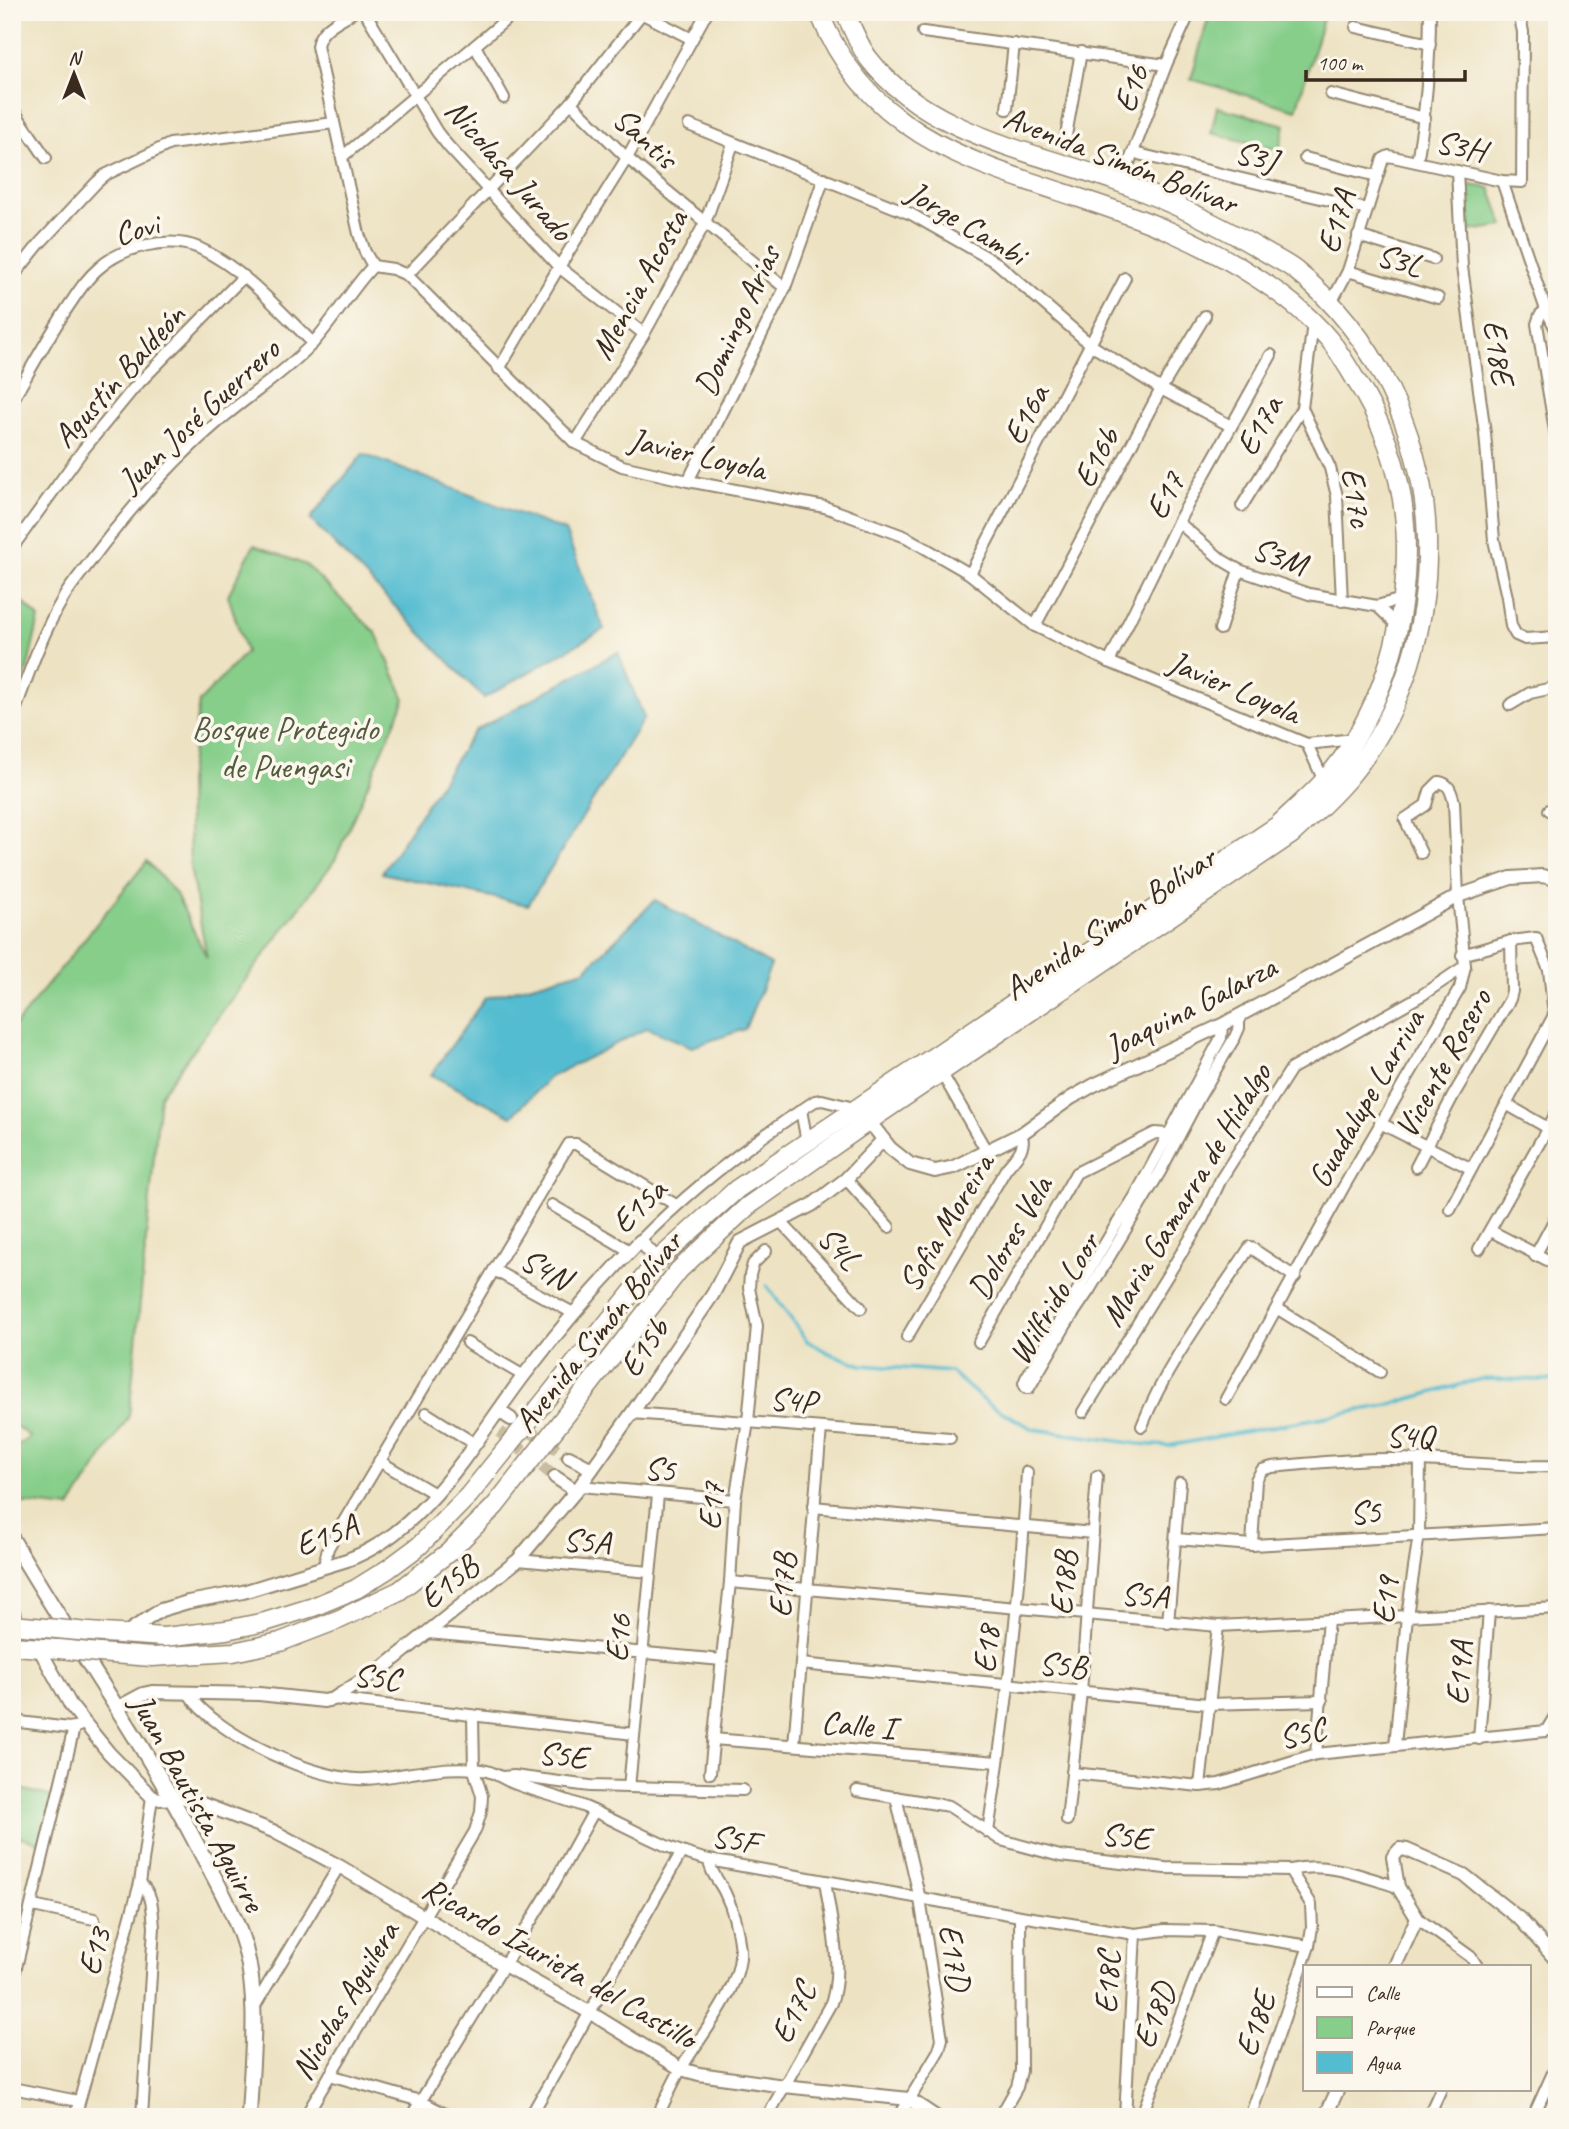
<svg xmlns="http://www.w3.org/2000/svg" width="1569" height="2129" viewBox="0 0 1569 2129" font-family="Caveat,sans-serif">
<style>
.green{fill:#86ce8a;stroke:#607c54;stroke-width:2}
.water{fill:#53bcd0;stroke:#477377;stroke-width:2}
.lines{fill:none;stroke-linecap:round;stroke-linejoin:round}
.stream{stroke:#53bcd0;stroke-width:3.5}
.tertiary-tunnel{stroke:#c9bda1;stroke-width:12;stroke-dasharray:12 6;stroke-linecap:butt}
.minor-casing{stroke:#948670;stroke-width:14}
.tertiary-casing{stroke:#948670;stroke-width:16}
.secondary-casing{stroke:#948670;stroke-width:18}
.trunk-casing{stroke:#948670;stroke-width:21}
.minor{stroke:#fff;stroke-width:10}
.tertiary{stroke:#fff;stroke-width:12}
.secondary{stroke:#fff;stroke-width:14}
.trunk{stroke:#fff;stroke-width:18}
.trunk-bridge-casing{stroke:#948670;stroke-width:21;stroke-linecap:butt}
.trunk-bridge{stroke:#fff;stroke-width:18}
.labels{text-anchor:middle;stroke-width:7;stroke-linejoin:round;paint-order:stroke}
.street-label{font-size:33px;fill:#3b2a1e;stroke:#fbf7ec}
.park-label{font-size:33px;fill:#525b3e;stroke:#fbf7ec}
</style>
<rect width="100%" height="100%" fill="#fbf7ec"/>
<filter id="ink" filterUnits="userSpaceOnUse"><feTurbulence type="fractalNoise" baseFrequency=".0143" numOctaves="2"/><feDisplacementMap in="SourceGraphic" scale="14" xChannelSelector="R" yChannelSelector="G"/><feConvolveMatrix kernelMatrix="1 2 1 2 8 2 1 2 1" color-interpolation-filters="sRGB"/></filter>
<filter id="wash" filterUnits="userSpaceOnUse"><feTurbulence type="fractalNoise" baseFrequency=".00686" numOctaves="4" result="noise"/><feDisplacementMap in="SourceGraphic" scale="28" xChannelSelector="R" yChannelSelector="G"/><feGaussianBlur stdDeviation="1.57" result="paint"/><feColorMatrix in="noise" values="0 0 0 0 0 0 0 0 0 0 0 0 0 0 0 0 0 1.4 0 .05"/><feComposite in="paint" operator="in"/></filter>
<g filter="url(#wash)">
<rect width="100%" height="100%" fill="#ede2c2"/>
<g class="green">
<path d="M 1210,12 L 1325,12 L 1296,110 L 1191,79 Z"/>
<path d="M 1217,107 L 1285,125 L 1279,150 L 1211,133 Z"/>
<path d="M 1463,184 L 1490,188 L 1504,226 L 1468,231 Z"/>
<path d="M 254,545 L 306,565 L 376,633 L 405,699 L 335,860 L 160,1095 L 129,1416 L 70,1508 L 21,1503 L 12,1470 L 12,1449 L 30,1437 L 12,1423 L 12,1029 L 147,861 L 176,894 L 207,958 L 190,867 L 188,782 L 199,702 L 246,652 L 228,595 Z"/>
<path d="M 12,591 L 39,618 L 27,671 L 12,713 Z"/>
<path d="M 12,1787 L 54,1797 L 43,1843 L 12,1835 Z"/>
</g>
<g class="water">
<path d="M 363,454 L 565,531 L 604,629 L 484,698 L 310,519 Z"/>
<path d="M 618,652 L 644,718 L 528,905 L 382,873 L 474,731 Z"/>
<path d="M 655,900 L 771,965 L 745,1029 L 692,1047 L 647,1028 L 550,1077 L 512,1116 L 431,1075 L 485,998 L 585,970 Z"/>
</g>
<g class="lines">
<path class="stream" d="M 767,1286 L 807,1341 L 829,1353 L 862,1365 L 951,1372 L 988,1404 L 1033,1429 L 1139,1444 L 1168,1446 L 1388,1405 L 1481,1379 L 1557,1380"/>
</g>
</g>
<g filter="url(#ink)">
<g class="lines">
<g class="tertiary-tunnel">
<path d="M 517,1423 L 569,1457"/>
<path d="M 500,1432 L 555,1477"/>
</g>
<defs>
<g id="minor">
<path d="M 353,12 C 339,21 320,28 317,46 L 359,234 L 365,252 L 373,266"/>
<path d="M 365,12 L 437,132 L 448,146 L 559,267 L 644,334"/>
<path d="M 639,12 L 692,39"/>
<path d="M 1356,27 L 1430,44"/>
<path d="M 923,32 L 1166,65"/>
<path d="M 475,46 L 504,98"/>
<path d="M 1331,94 L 1425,118"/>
<path d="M 571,103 L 627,158 L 785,288"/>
<path d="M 12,108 L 46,158"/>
<path d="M 1007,109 L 1014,44"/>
<path d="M 689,125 L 911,214 L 997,263 L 1091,345 L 1161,389 L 1231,426"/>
<path d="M 1065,141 L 1081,52"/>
<path d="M 1134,153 L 1366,209"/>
<path d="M 342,157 L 515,12"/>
<path d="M 1305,158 L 1377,176"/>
<path d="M 1417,162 C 1426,112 1430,63 1430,12"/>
<path d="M 1457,171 L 1462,267 L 1485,433 L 1494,540 L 1507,597 L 1511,626 L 1516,635 L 1525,639 L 1557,637"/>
<path d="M 1502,181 L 1546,310 L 1540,315 L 1537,324 L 1557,442"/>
<path d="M 1121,184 L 1166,65 L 1190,12"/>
<path d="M 1358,236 L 1433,259"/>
<path d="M 373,266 L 393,269 L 407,275 L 575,443 L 622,466 L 688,481 L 825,507 L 906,537 L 970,574 L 1035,626 L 1109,662 L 1307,744 L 1354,739"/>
<path d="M 1348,271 L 1438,298"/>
<path d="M 407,275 L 571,103 L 643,12"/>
<path d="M 12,278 L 40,243 L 96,183 L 105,175 L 170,144 L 334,123"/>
<path d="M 1331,303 L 1348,271 L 1383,159 L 1389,156 L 1502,181 L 1522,182 L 1523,32 L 1520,18 L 1515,12"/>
<path d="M 1546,310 L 1557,331"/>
<path d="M 499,369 L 559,267 L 627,158 L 707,12"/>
<path d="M 12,401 C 32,367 50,333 72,301 C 80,289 88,277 99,268 C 122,247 169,235 199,248 C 244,269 278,309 313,343"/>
<path d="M 1302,408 L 1330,468 L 1337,496 L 1342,601"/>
<path d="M 575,443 L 644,334 L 705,223 L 733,144"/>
<path d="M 688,481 L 785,288 L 824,178"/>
<path d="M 1242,506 L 1302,408 L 1313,323"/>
<path d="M 1178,522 L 1222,560 L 1239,570 L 1309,594 L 1377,606 L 1402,599"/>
<path d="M 12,548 L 83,450 L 133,389 L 244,276"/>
<path d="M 970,574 L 1125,278"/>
<path d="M 1377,606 L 1399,627"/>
<path d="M 1035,626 L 1161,389 L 1205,316"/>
<path d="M 1220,629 L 1239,570"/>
<path d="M 1109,662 L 1178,522 L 1271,355"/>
<path d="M 1510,705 L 1530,693 L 1557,687"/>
<path d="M 12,719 C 27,678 41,635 64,597 C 72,584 83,571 92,559 C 131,507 176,457 225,416 C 254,392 285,372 311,345 C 334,321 350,290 373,266"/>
<path d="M 1307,744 L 1324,781"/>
<path d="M 1549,810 L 1557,813"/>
<path d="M 1462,955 L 1511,941 L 1536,938 L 1549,970 L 1557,1042"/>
<path d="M 1222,1025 L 1221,1038 L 1134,1198 L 1113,1230 L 1026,1378 L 1024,1383 L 1026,1388 L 1029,1388 L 1067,1323 L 1090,1289 L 1160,1172 L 1200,1096 L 1235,1037 L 1239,1028 L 1239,1015"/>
<path d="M 941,1072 L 987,1152"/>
<path d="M 1506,1104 L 1548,1128"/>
<path d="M 801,1110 L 807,1142"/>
<path d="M 1380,1123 L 1470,1168"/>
<path d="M 1416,1167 L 1453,1096 L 1510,999 L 1512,991 L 1511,941"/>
<path d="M 846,1179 L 889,1227"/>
<path d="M 552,1205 L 630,1251"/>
<path d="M 1450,1209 L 1553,1017"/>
<path d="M 781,1222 L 861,1308"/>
<path d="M 1491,1231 L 1557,1265"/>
<path d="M 640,1241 C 693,1187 752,1142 815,1101 L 822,1100 L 858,1109"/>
<path d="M 1479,1249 L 1557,1112"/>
<path d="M 1535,1256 L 1557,1215"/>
<path d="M 494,1270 L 573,1313"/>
<path d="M 1278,1309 L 1380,1372"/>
<path d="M 907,1337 L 1006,1169 C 1014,1159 1028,1147 1021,1134"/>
<path d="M 979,1342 L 1076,1173 L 1155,1133 L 1168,1134"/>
<path d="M 467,1343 L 524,1376"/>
<path d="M 1226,1399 L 1343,1188 L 1460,988 L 1465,966 L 1458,896 L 1454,802 C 1451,792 1450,784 1439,782 L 1430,791 L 1426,805 L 1405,819 L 1421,853"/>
<path d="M 1083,1412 L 1203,1218 L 1221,1179 L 1291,1069 L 1422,995 L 1465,966"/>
<path d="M 426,1413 L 475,1444"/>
<path d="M 632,1413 L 950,1438"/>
<path d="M 1142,1426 C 1167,1362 1212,1305 1250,1247 L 1295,1277"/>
<path d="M 379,1461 L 435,1494"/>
<path d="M 580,1486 L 735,1500"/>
<path d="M 813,1507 L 1093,1533"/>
<path d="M 1176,1539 L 1252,1545 L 1557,1528"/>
<path d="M 1252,1545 L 1256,1480 L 1262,1470 L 1272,1467 C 1322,1462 1372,1457 1422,1460 C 1467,1462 1512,1468 1557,1466"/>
<path d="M 518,1560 L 650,1572"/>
<path d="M 324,1566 L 328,1548 L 569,1144 L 576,1144 L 676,1205"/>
<path d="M 730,1582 L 1218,1626 L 1557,1608"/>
<path d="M 1168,1623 L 1180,1483"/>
<path d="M 428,1633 L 722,1660"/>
<path d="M 801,1664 L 1208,1704 L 1322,1701"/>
<path d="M 189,1694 C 214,1734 318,1782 366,1779 C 403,1777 451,1762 487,1771 C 498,1774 506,1781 516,1784 C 540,1793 564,1798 587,1808 C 628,1826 665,1850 709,1860 L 1020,1916 L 1135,1934 L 1164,1930 L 1213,1931 L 1309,1946"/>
<path d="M 333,1699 L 634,1734"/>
<path d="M 12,1721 L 69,1728 L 79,1726"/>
<path d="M 713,1739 L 998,1762"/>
<path d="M 1479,1739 L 1489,1611"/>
<path d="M 794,1745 L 821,1428"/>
<path d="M 1395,1746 L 1407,1616 L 1419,1534 L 1420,1460"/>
<path d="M 1316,1754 L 1328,1620"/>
<path d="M 710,1773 L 730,1582 L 735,1500 L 748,1422 L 757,1326 L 749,1288 L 750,1275 L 753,1264 L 766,1251"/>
<path d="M 1072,1773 L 1200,1786 L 1219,1784 L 1316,1754 L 1546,1731 L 1557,1713"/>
<path d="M 502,1777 L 514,1776 L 590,1786 L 743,1790"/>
<path d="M 1200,1786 L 1218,1626"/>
<path d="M 629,1787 L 658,1495"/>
<path d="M 857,1791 L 949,1806 L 1001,1840 L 1060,1856 L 1165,1868 L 1290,1870 C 1327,1861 1362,1876 1398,1887"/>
<path d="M 896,1797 L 920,1899 L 942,2039 L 939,2050 L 899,2117"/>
<path d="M 1067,1820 L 1081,1692 L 1097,1476"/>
<path d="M 988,1832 C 1006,1713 1021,1592 1027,1472"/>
<path d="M 140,1883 C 154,1895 152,1910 154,1927 L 142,2117"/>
<path d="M 33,1906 L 94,1919"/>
<path d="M 1417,1918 L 1471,1957 L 1477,1966"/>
<path d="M 12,1984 L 74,1728"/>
<path d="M 253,2009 L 339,1866"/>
<path d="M 330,2075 L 420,2101 L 451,2117"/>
<path d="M 12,2088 L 78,2101"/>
<path d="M 75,2117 L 140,1883 L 152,1797"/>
<path d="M 305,2117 L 475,1831 L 481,1812 L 482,1796 L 474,1770 L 473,1716"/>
<path d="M 411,2117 L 553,1885 L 594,1811"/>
<path d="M 530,2117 L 681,1853"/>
<path d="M 657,2117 C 665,2101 672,2084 681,2069 C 699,2037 743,1987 740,1950 C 738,1931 734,1911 725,1893 C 720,1882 710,1873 709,1860"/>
<path d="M 767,2117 L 831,2003 C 844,1969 830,1917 825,1881"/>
<path d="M 1000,2117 L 1017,2087 L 1021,2071 L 1020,1916"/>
<path d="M 1125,2117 L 1135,1934"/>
<path d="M 1141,2117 L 1213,1931"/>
<path d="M 1250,2117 L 1309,1946 L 1312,1927 L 1311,1904 L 1290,1870"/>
<path d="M 1428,2117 L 1441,2089"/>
<path d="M 1533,2117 L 1557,2064"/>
</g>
<g id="tertiary">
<path d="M 869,1121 L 890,1148 L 910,1164 L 935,1171 L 954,1167 L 1021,1134 L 1071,1098 L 1094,1085 L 1222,1025 L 1458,896 L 1511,878 L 1542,876 L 1557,879"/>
<path d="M 499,1411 L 511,1419"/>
<path d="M 569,1457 L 592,1469"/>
<path d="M 555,1477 L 576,1491"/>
<path d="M 12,1610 L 18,1625"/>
<path d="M 123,1635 L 161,1610 L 188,1602 L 243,1592 L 347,1560 C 427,1531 476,1438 525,1374 C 561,1327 599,1283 640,1241 L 658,1260"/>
<path d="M 39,1648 L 71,1706 L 109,1753 L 152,1797 L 160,1799 L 184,1797 L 273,1831 L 339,1866 L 504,1965 L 589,2012 L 681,2069 L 699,2074 L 784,2086 L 909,2099 L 936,2117"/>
<path d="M 117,1708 L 143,1694 L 152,1692 L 259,1694 L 324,1701 L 333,1699 L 388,1664 L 518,1560 L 580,1486 L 632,1413 L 713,1294 L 740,1242 L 812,1205 L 846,1179 L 883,1140"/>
<path d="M 1395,1966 L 1417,1918 L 1398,1887 L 1393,1857 L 1400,1849 L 1407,1850 L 1464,1875 L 1521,1920 L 1557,1961"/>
<path d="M 1325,2117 L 1338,2089"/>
</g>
<path id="secondary" d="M 12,1539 C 72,1643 143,1740 198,1847 C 215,1879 235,1913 245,1948 C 260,2002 251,2062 249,2117"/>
<g id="trunk">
<path d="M 12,1625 L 46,1628"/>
<path d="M 89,1632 L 164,1637 L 226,1630 L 265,1622 L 313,1607 L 356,1589 L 388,1569 L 419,1546 L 469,1495 L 658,1260 L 737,1189 L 1277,826 C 1299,805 1324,784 1342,759 C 1385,698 1406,623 1406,549 C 1406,487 1387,428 1354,377 C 1348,367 1342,357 1335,347 C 1297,296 1226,256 1169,231 C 1036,172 880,168 819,12"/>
<path d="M 12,1646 L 59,1649"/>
<path d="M 99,1653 L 152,1657 L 233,1652 L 280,1642 L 340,1619 L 399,1591 L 449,1552 L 495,1506 L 679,1270 L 748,1206 L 869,1121 L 1292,834 C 1312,815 1333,797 1350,776 C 1405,710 1429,622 1427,538 C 1424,437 1375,333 1295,270 C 1284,262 1271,256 1260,249 C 1216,223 1168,201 1121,183 C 1036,152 928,135 869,59 C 859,46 852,28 845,12"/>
</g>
</defs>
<use href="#minor" class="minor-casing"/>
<use href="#tertiary" class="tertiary-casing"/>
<use href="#secondary" class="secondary-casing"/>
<use href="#trunk" class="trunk-casing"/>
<use href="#minor" class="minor"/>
<use href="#tertiary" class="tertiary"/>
<use href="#secondary" class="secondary"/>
<use href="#trunk" class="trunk"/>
<defs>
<g id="trunk-bridge">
<path d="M 46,1628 L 89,1632"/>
<path d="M 59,1649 L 99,1653"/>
</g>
</defs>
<use href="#trunk-bridge" class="trunk-bridge-casing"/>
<use href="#trunk-bridge" class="trunk-bridge"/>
</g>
</g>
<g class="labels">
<g class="street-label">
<text transform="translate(1130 88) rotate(-70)" y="12">E16</text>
<text transform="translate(646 137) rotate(42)" y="12">Santis</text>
<text transform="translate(1461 145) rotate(13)" y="12">S3H</text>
<text transform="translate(1256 155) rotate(14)" y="12">S3J</text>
<text transform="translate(1121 159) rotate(21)" y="12">Avenida Simón Bolívar</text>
<text transform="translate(510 169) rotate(49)" y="12">Nicolasa Jurado</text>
<text transform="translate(1335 221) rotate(-73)" y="12">E17A</text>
<text transform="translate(967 222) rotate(31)" y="12">Jorge Cambi</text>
<text transform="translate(136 228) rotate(-15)" y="12">Covi</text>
<text transform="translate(1400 259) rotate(17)" y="12">S3L</text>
<text transform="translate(638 284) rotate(-61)" y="12">Mencia Acosta</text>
<text transform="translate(736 320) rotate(-65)" y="12">Domingo Arias</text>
<text transform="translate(1500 352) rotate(82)" y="12">E18E</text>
<text transform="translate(118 375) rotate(-48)" y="12">Agustín Baldeón</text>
<text transform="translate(198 414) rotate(-43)" y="12">Juan José Guerrero</text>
<text transform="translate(1025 414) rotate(-62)" y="12">E16a</text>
<text transform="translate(1258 425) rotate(-61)" y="12">E17a</text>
<text transform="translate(698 453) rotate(13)" y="12">Javier Loyola</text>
<text transform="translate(1095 457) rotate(-62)" y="12">E16b</text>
<text transform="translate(1164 495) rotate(-62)" y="12">E17</text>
<text transform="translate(1358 497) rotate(81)" y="12">E17c</text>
<text transform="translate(1280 555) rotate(20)" y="12">S3M</text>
<text transform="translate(1235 686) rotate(23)" y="12">Javier Loyola</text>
<text transform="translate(1109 922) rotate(-34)" y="12">Avenida Simón Bolívar</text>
<text transform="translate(1190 1006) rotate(-27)" y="12">Joaquina Galarza</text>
<text transform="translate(1442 1063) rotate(-61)" y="12">Vicente Rosero</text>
<text transform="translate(1365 1098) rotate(-60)" y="12">Guadalupe Larriva</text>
<text transform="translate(1185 1194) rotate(-59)" y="12">Maria Gamarra de Hidalgo</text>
<text transform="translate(638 1205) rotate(-44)" y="12">E15a</text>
<text transform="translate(945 1222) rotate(-59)" y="12">Sofia Moreira</text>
<text transform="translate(1009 1237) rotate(-60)" y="12">Dolores Vela</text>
<text transform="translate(840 1247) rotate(47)" y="12">S4L</text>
<text transform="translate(546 1268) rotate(29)" y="12">S4N</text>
<text transform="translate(1053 1298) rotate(-59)" y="12">Wilfrido Loor</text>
<text transform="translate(597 1331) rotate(-51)" y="12">Avenida Simón Bolívar</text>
<text transform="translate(643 1347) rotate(-56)" y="12">E15b</text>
<text transform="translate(793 1399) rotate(5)" y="12">S4P</text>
<text transform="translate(1410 1435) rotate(1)" y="12">S4Q</text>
<text transform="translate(660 1468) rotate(5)" y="12">S5</text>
<text transform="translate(710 1506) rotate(-84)" y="12">E17</text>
<text transform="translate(1365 1511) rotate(-4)" y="12">S5</text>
<text transform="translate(326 1534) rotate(-21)" y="12">E15A</text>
<text transform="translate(587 1540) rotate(5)" y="12">S5A</text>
<text transform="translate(448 1581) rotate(-39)" y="12">E15B</text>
<text transform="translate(1062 1583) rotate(-85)" y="12">E18B</text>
<text transform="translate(781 1585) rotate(-85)" y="12">E17B</text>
<text transform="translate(1145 1594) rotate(5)" y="12">S5A</text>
<text transform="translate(1384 1600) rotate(-83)" y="12">E19</text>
<text transform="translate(617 1638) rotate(-84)" y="12">E16</text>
<text transform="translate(985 1649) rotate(-84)" y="12">E18</text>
<text transform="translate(1063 1664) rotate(5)" y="12">S5B</text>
<text transform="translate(1458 1673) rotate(-85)" y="12">E19A</text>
<text transform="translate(377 1676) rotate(7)" y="12">S5C</text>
<text transform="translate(858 1724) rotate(5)" y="12">Calle I</text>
<text transform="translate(1302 1732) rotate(-13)" y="12">S5C</text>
<text transform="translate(563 1754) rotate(7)" y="12">S5E</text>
<text transform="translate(199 1802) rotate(61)" y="12">Juan Bautista Aguirre</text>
<text transform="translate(1126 1835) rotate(7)" y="12">S5E</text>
<text transform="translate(735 1838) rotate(11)" y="12">S5F</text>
<text transform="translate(93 1951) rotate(-74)" y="12">E13</text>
<text transform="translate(956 1957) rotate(81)" y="12">E17D</text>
<text transform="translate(560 1962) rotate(30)" y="12">Ricardo Izurieta del Castillo</text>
<text transform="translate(1106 1982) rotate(-87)" y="12">E18C</text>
<text transform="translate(344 2000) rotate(-59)" y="12">Nicolas Aguilera</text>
<text transform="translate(792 2012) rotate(-64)" y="12">E17C</text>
<text transform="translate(1153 2015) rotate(-69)" y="12">E18D</text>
<text transform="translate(1254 2024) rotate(-71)" y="12">E18E</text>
</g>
<g class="park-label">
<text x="285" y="740">Bosque Protegido<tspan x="285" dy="38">de Puengasi</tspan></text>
</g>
</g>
<rect width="1569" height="2129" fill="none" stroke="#fbf7ec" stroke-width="42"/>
<rect x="1303" y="1965" width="228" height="126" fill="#fbf7ec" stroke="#aea59a" stroke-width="2"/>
<rect x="1317" y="1987" width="35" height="10" fill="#ffffff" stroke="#aea59a" stroke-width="2"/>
<text x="1366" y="2000" font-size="21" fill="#3b2a1e">Calle</text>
<rect x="1317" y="2017" width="35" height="21" fill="#86ce8a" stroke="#aea59a" stroke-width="2"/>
<text x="1366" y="2035" font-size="21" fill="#3b2a1e">Parque</text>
<rect x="1317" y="2052" width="35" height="21" fill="#53bcd0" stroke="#aea59a" stroke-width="2"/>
<text x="1366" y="2070" font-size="21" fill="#3b2a1e">Agua</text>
<g transform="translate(74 74)" stroke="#fbf7ec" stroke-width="5" paint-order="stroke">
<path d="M0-5L12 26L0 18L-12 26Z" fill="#3b2a1e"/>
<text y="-10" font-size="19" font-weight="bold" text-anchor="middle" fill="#3b2a1e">N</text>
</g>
<path d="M1306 70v10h159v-10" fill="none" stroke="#3b2a1e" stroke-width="3.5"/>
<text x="1317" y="70" font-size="21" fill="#3b2a1e" stroke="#fbf7ec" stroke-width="5" paint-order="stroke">100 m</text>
</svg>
